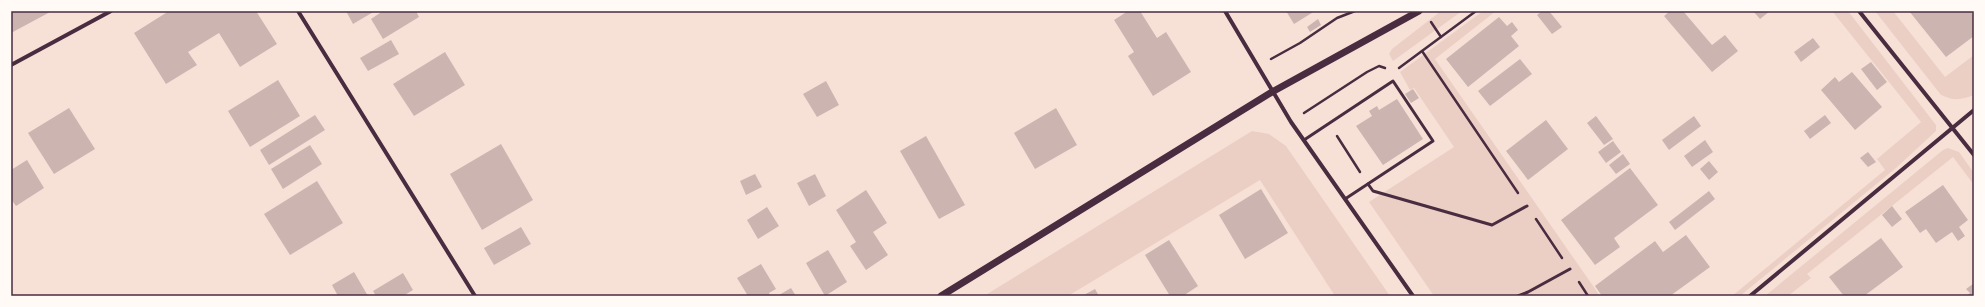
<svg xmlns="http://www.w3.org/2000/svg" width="1985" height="307" viewBox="0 0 1985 307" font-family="'Alegreya Sans',sans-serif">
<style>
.green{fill:#ebcfc5}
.building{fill:#ccb4b1}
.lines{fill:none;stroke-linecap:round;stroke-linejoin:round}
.path{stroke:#4a2c40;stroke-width:2.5}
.service{stroke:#4a2c40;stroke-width:3}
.minor{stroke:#4a2c40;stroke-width:4}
.tertiary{stroke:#4a2c40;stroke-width:7}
.neatline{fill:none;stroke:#4a2c40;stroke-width:1.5}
</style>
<rect width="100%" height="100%" fill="#f7e1d7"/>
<g class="green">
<path d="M 1441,11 L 1462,11 L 1393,61 L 1389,54 L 1392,49 Z"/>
<path d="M 1483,11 L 1496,11 L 1435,59 L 1600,296 L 1434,296 L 1369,202 L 1454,147 L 1414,88 L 1410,90 L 1400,72 Z"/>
<path d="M 1832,11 L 1848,11 L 1936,125 L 1936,131 L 1896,168 L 1740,296 L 1732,296 L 1885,170 L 1877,159 L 1921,122 Z"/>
<path d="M 1875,11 L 1893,11 L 1945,77 L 1974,55 L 1974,95 C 1961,100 1954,101 1941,95 Z"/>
<path d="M 1252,131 L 1269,134 L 1286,146 L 1390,296 L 1335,296 L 1260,180 L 1068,296 L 984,296 Z"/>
<path d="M 1948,148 L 1959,152 L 1974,173 L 1974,185 L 1953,157 L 1807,274 L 1811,278 L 1788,296 L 1765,296 L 1943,150 Z"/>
</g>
<g class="building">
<path d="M 11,11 L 52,11 L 11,33 Z"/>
<path d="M 169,11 L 256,11 L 277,44 L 240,67 L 219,33 L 188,52 L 197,65 L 166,84 L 134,33 Z"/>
<path d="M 346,11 L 375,11 L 353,24 Z"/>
<path d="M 383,11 L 416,11 L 419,17 L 383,39 L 371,19 Z"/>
<path d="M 1128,11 L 1140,11 L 1157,38 L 1166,32 L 1191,72 L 1153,96 L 1128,56 L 1134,52 L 1114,20 Z"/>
<path d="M 1286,11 L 1315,11 L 1294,24 Z"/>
<path d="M 1542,11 L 1549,11 L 1562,27 L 1552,34 L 1537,15 Z"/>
<path d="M 1670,11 L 1683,11 L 1712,45 L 1725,35 L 1738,51 L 1712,72 L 1664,16 Z"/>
<path d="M 1753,11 L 1770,11 L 1760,19 Z"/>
<path d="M 1909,11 L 1973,11 L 1971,12 L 1974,16 L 1974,36 L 1946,57 Z"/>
<path d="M 1499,17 L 1507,26 L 1512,22 L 1518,30 L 1511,36 L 1519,46 L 1468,87 L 1446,59 Z"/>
<path d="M 1318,19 L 1321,25 L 1310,32 L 1307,27 Z"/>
<path d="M 1813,38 L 1820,47 L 1801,62 L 1794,52 Z"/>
<path d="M 391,40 L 399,54 L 368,71 L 360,58 Z"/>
<path d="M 445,52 L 465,85 L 414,116 L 393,84 Z"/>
<path d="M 1520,59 L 1532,74 L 1490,106 L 1478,91 Z"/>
<path d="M 1871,62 L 1887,82 L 1877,90 L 1861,69 Z"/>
<path d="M 1852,72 L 1882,107 L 1855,130 L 1821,90 L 1835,77 L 1839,82 Z"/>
<path d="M 278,80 L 300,116 L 250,147 L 228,111 Z"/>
<path d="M 826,81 L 839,105 L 817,117 L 803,94 Z"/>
<path d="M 1413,89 L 1419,98 L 1411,103 L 1405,94 Z"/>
<path d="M 1397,99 L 1423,139 L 1383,165 L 1356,126 L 1372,116 L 1369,111 L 1377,106 L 1379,110 Z"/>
<path d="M 69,108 L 95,149 L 54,174 L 28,133 Z"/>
<path d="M 1056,108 L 1077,145 L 1035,169 L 1014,133 Z"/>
<path d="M 315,115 L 325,130 L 269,165 L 260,150 Z"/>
<path d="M 1825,115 L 1831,123 L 1810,139 L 1804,131 Z"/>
<path d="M 1596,116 L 1613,139 L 1604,145 L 1587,123 Z"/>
<path d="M 1694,116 L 1701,126 L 1669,150 L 1662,140 Z"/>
<path d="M 1546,120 L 1568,149 L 1528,180 L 1506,151 Z"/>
<path d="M 926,136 L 965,205 L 939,219 L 900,151 Z"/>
<path d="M 1705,140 L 1713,152 L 1692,167 L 1684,156 Z"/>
<path d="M 1613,141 L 1621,152 L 1606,163 L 1598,152 Z"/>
<path d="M 501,144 L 533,200 L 482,230 L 450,174 Z"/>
<path d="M 310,145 L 322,164 L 283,189 L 271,169 Z"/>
<path d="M 1868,152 L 1876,162 L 1868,167 L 1860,158 Z"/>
<path d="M 1623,154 L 1630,164 L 1616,174 L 1609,165 Z"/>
<path d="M 27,160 L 44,188 L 16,206 L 11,199 L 11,170 Z"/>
<path d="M 1709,161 L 1718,172 L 1709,180 L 1700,169 Z"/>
<path d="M 1630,168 L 1658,205 L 1614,238 L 1620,247 L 1595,265 L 1561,220 Z"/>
<path d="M 755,174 L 762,187 L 746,195 L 740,181 Z"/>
<path d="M 815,174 L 826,196 L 809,206 L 797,183 Z"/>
<path d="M 317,181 L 343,223 L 290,255 L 264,214 Z"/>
<path d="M 1943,185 L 1968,220 L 1959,227 L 1965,236 L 1958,241 L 1952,232 L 1936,243 L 1926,229 L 1920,233 L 1905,212 Z"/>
<path d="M 1261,189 L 1288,233 L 1245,259 L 1219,215 Z"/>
<path d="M 866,190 L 887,223 L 873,232 L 888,255 L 866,270 L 850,246 L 856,242 L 836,210 Z"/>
<path d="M 1709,191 L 1715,199 L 1675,230 L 1669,222 Z"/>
<path d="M 1892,206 L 1902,219 L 1892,227 L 1882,215 Z"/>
<path d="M 767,207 L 779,226 L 758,239 L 747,220 Z"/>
<path d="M 521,227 L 531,244 L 494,265 L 484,248 Z"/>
<path d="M 1686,235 L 1710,267 L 1670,296 L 1602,296 L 1595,286 L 1655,241 L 1663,252 Z"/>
<path d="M 1881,238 L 1903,267 L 1864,296 L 1844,296 L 1829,277 Z"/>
<path d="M 1169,240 L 1198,286 L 1183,296 L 1170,296 L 1145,255 Z"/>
<path d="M 828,250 L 847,282 L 825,296 L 806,263 Z"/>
<path d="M 761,264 L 776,289 L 769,293 L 770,296 L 748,296 L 737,278 Z"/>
<path d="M 354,272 L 368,296 L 338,296 L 332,285 Z"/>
<path d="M 403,273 L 413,290 L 403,296 L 376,296 L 373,291 Z"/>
<path d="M 1973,284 L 1974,296 L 1966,296 L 1970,293 L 1966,289 Z"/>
<path d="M 791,288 L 796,296 L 780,296 L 779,295 Z"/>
<path d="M 1095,289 L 1099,296 L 1082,296 Z"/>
</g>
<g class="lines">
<g class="path">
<path d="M 1431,22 L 1441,37"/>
<path d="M 1422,51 L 1518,193"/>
<path d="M 1271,59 L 1300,43 L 1337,18 L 1355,11"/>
<path d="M 1399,68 L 1476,11"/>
<path d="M 1304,113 L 1367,72 L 1379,66 L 1385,68"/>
<path d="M 1337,136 L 1360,172"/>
<path d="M 1536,219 L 1562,258"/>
<path d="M 1579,282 L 1588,296"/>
</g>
<g class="service">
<path d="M 1304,140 L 1393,81 L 1433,141 L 1345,199"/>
<path d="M 1368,184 L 1373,191 L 1492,225 L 1527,206"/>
<path d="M 1518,296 L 1528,292 L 1570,269"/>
</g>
<g class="minor">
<path d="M 298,11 L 475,296"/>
<path d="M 1225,11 L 1291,122 L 1413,296"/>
<path d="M 1859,11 L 1974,155"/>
<path d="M 11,65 L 111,11"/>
<path d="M 1750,296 L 1974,110"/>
</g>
<path class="tertiary" d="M 941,296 L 1272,92 L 1419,11"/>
</g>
<rect width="1985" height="307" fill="none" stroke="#fffaf5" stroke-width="24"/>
<rect x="12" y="12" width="1961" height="283" class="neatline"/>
</svg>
